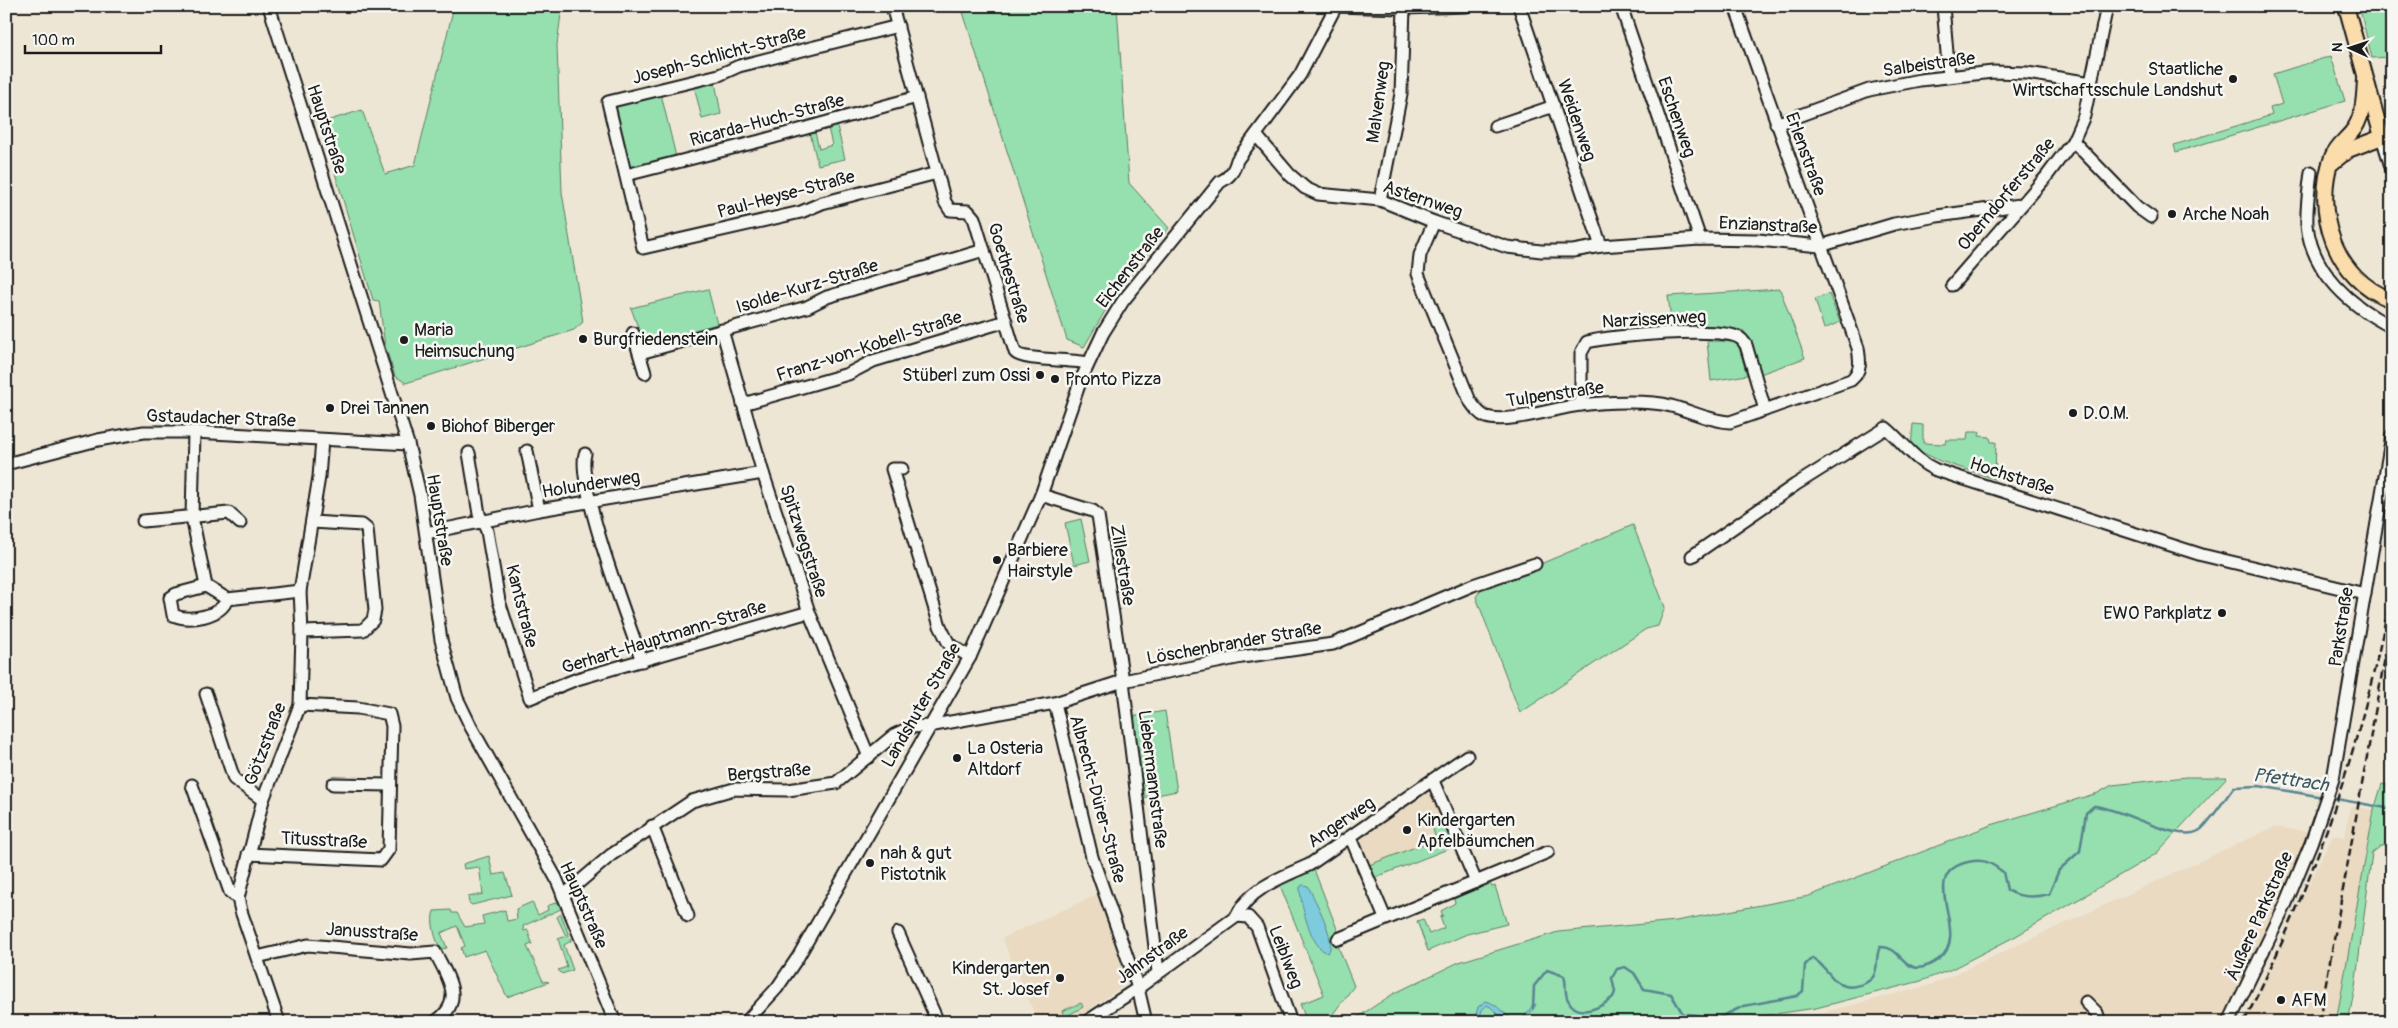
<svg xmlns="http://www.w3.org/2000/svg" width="2398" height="1028" viewBox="0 0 2398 1028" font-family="Pangolin,sans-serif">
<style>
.built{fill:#e9dac1}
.green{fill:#96dfae;stroke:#597e65}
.water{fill:#7fcbde;stroke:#578590}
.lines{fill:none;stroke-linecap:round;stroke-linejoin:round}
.stream{stroke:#578590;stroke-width:2.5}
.minor-casing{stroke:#1c1c1c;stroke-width:15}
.major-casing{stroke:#1c1c1c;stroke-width:18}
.minor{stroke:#f6f6f2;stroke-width:11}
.major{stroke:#faddab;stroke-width:14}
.rail{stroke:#1c1c1c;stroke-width:2.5;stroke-dasharray:8 4;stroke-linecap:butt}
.poi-dot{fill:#1c1c1c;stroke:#f6f6f2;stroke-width:2}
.labels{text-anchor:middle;stroke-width:5;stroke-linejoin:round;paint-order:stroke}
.street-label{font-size:18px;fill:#1c1c1c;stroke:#f6f6f2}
.poi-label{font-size:18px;fill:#1c1c1c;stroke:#f6f6f2;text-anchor:start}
.water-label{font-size:19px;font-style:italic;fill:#3f5960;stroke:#f6f6f2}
</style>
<rect width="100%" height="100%" fill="#eee6d5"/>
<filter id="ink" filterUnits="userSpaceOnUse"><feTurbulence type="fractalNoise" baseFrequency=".02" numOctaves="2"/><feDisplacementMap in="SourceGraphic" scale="10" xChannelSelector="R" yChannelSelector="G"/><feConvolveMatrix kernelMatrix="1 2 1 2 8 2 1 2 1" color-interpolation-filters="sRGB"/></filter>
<g filter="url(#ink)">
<g class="built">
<path d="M 1424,791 L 1433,795 L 1453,847 L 1374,878 L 1358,837 Z"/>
<path d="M 2350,806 L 2374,810 L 2336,1022 L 2242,1022 L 2333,835 L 2345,837 Z"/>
<path d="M 2274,827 L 2310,832 L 2241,989 L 2223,1022 L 1785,1022 L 1931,985 Z"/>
<path d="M 1098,894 L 1124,974 L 1122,986 L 1089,1010 L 1089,1012 L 1073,1022 L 1038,1022 L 1002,938 Z"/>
</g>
<g class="green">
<path d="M 454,6 L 562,6 L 557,45 L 562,192 L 583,322 L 574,330 L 406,383 L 395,376 L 385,346 L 379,301 L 373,300 L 320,123 L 362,110 L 385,174 L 415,165 Z"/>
<path d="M 961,6 L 1117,6 L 1129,183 L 1169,228 L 1115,294 L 1084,347 L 1067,340 Z"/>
<path d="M 2359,6 L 2392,6 L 2392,57 L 2372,58 Z"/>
<path d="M 2331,56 L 2345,101 L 2176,152 L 2174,145 L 2272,115 L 2270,108 L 2282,104 L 2273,74 Z"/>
<path d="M 715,82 L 721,114 L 702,119 L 694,86 Z"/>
<path d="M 661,94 L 676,157 L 630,169 L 614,106 Z"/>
<path d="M 837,126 L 845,159 L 818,165 L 810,133 L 815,132 L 819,149 L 832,145 L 828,128 Z"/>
<path d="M 708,289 L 717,324 L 644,344 L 631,308 Z"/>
<path d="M 1780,289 L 1805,358 L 1760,374 L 1750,341 L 1744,331 L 1731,328 L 1672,328 L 1668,296 Z"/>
<path d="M 1829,294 L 1840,322 L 1824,329 L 1815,299 Z"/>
<path d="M 1707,341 L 1733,341 L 1738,344 L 1747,375 L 1711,381 Z"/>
<path d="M 1913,424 L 1923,425 L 1923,443 L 1945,444 L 1946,440 L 1967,440 L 1968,432 L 1980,432 L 1979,436 L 1990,437 L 1991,442 L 1996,442 L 1995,479 L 1940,461 L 1911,447 Z"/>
<path d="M 1081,519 L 1090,561 L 1074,565 L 1065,523 Z"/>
<path d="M 1633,525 L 1665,607 L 1658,626 L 1646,629 L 1520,713 L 1476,597 L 1481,589 Z"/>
<path d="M 1165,711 L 1177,791 L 1142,798 L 1131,717 Z"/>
<path d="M 2186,777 L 2227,777 L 2156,854 L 2016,936 L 1950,970 L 1921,981 L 1816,1008 L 1755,1017 L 1742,1022 L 1350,1022 L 1393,994 L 1459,962 L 1558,932 L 1676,921 L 1809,896 L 1991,825 L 2098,793 L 2112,785 Z"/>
<path d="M 2382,784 L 2392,786 L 2392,844 L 2381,846 L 2372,853 L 2355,987 L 2348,1022 L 2336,1022 L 2374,810 Z"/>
<path d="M 1443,822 L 1453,847 L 1374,878 L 1369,865 L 1436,839 L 1432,826 Z"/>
<path d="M 489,856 L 493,875 L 505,873 L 512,895 L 472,905 L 469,903 L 468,897 L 483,894 L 479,867 L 464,869 L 463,864 Z"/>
<path d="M 1313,867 L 1339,934 L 1334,936 L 1354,986 L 1327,1022 L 1307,1022 L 1300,1004 L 1324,995 L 1279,883 L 1284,879 L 1294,880 Z"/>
<path d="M 1489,882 L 1492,887 L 1495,886 L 1507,924 L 1467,934 L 1428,951 L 1417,921 L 1423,919 L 1429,934 L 1444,928 L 1440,917 L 1443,916 L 1441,911 L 1455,903 L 1454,899 Z"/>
<path d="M 532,902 L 538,915 L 548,910 L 547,906 L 558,902 L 561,909 L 523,926 L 524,931 L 528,930 L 532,944 L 527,946 L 543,981 L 549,982 L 507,997 L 485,950 L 464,957 L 461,948 L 465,946 L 457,926 L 441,933 L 447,948 L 441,949 C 435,941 430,920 434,911 L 451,910 L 452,913 L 457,913 L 465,927 L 484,924 L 482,916 L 505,910 L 507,921 L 517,919 L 516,909 Z"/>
<path d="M 561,914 L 571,941 L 564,945 L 573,970 L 562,974 L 558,970 L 567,967 L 558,939 L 566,936 L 557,917 Z"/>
<path d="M 1081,1003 L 1083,1007 L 1067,1016 L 1070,1022 L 1066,1022 L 1062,1011 Z"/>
</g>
<g class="water">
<path d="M 1303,885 L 1308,886 C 1314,899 1338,941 1328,953 C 1311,949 1300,903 1300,887 Z"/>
<path d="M 1486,1001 C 1499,1004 1505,1018 1518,1021 L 1525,1016 L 1533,1005 L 1536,1004 C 1530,1017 1516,1028 1502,1018 C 1497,1014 1494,1008 1487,1005 L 1482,1010 L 1478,1022 L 1474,1022 L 1478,1007 Z"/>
</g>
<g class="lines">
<g class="stream">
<path d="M 2331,798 L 2392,809"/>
<path d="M 1533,1008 L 1534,986 L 1547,970 L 1564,976 C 1567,984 1564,993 1568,1000 C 1578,1020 1602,1007 1613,997 L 1615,992 L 1612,978 L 1617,969 L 1625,967 L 1634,973 L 1644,989 L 1671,994 L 1683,1014 L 1697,1015 L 1707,1020 L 1716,1019 L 1744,1006 L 1797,996 L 1803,991 L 1805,965 L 1812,958 C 1829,966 1833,991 1856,986 C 1861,985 1869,982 1873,977 C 1879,968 1875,956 1880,947 C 1905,945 1903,985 1939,959 C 1973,933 1914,874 1968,862 C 1984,858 1991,863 2003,872 L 2007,890 C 2020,898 2034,898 2049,894 L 2059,870 L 2080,851 L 2086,813 L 2094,806 C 2121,807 2179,845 2200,830 C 2207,826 2227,796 2234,787 L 2259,786 L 2323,797"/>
</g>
<defs>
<g id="minor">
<path d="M 269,6 L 408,444 L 420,495 L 441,640 L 457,698 L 471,727 L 556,878 L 615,1022"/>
<path d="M 892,6 L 945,202 L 950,210 L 968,211 L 974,218 L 1015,352 C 1021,361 1073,359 1088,363"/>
<path d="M 1334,6 L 1404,8 L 1466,6"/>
<path d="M 1519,6 L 1601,246"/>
<path d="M 1621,6 L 1700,239"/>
<path d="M 1943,6 L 1949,76"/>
<path d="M 898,26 L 739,66 L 719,75 L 608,102 L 643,248 L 801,212 L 822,203 L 937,173"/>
<path d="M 1776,124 L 1869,90 L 1920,80 L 1993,72 L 2027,73 L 2092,83"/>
<path d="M 1495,126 L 1554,106"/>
<path d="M 1256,135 L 1290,175 L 1305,188 L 1318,194 L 1380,200 L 1434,222 L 1507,247 L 1541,251 L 1573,251 L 1601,246 L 1700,239 L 1758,240 L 1820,246 L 1894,224 L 1937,216 L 2020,205"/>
<path d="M 2382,137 L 2392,170"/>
<path d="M 2073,141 L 2137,207 L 2151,217"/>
<path d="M 2311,172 C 2309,189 2306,207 2307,225 C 2312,273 2352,307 2392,327"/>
<path d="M 626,175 L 760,141 L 917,97"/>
<path d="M 1380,200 L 1401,94 L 1404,8"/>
<path d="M 1434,222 L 1420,255 L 1418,274 L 1470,401 C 1475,408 1479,414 1486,417 C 1508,424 1555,408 1580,405 C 1604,402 1649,400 1671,406 C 1691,411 1710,421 1730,422 L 1851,380 C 1862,370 1860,361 1858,348 L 1735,6"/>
<path d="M 1952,285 L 2046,177 L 2073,141 L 2084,116 L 2107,6"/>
<path d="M 722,330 L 763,473 L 809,612 L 869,757"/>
<path d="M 633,333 L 645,373"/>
<path d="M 640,353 L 807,307 L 827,297 L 984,250"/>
<path d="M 743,404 L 848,374 L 873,361 L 1006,321"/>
<path d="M 1581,405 L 1581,353 L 1587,342 C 1609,336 1726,325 1741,339 C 1743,340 1744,343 1746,345 L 1765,410"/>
<path d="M 194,432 L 192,517 L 206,586"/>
<path d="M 527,451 L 539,510"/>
<path d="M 469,453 L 479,514 L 487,531 L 499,601 L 530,698 L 577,679 L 809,612"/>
<path d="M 585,454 C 576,485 629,624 642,661"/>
<path d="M 6,464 L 98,440 L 144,432 L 194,432 L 408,444"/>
<path d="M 902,469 L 892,469 L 940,626 L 949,644 L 970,657"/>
<path d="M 1041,495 L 1093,511 L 1098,515 L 1123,681 L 1158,972"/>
<path d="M 143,521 L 229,513 L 240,523"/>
<path d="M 426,533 L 539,510 L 763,473"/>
<path d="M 1692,556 L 1795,485 L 1886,428 C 1903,442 1915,461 1936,470 L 2202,555 L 2365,594"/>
<path d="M 227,599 C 221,617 189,622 173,615 L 170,598 L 176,594 L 206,586 L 227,599 L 300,591"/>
<path d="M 302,632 L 363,630 L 373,620 L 375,610 L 367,529 L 362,525 L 312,522"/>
<path d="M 206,694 L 234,779 L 263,800"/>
<path d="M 1055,703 L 1092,857 L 1138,988 L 1146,1022"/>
<path d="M 1433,781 L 1476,882"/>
<path d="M 333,784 L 390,785"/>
<path d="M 192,785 L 230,892 L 238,898"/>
<path d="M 652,826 L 688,916"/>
<path d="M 1351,838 L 1385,918"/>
<path d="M 248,854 L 381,860 L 389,849 L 392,726 L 389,714 L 358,708 L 300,705"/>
<path d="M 563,896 L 611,855 L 692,801 L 734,789 L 788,790 L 836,783 L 894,735 L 911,727 L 929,726 L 1055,703 L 1123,681 L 1242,657 L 1333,644 L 1473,585 L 1535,564"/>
<path d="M 1237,916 C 1248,889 1284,876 1309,865 L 1467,756"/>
<path d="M 1237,916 L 1248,917 L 1257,927 L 1291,1022"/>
<path d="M 898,933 L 938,1022"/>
<path d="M 1338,939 L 1548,852"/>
<path d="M 257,957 L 308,945 L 411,954 L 435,952 C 448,978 466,1001 435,1022"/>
<path d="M 2086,1002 L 2097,1013 L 2100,1022"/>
<path d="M 279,1022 L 241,911 L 238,898 L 263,800 L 300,705 L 302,632 L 300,591 L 319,477 L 322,440"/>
<path d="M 746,1022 L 777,988 L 798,957 L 970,657 L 1041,495 L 1080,382 L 1103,333 L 1123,301 L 1220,182 C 1230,177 1234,171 1237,160 L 1300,75 L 1336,6"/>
<path d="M 1086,1022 L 1138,988 L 1237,916"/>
<path d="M 2229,1022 L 2285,906 L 2311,843 L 2333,779 L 2392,435"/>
</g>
<g id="major">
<path d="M 2365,79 C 2364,97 2364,118 2351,133 C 2344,141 2336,147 2332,157 C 2313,211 2334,279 2392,300"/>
<path d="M 2332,163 L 2348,150 L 2382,137 L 2346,6"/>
</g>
</defs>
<use href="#minor" class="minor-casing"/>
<use href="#major" class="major-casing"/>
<use href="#minor" class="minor"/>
<use href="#major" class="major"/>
<g class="rail">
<path d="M 2244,1022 C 2314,885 2364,738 2392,587"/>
<path d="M 2319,1022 L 2387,646"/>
</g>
</g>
</g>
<g class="poi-dot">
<circle cx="2233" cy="79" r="5"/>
<circle cx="2172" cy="214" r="5"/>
<circle cx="583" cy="339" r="5"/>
<circle cx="404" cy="340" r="5"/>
<circle cx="1040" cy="375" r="5"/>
<circle cx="1055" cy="379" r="5"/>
<circle cx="330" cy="408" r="5"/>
<circle cx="2073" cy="413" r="5"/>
<circle cx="431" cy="426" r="5"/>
<circle cx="997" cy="560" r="5"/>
<circle cx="2222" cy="613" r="5"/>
<circle cx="957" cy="758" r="5"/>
<circle cx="1407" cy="830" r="5"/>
<circle cx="870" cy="863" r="5"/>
<circle cx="1060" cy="978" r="5"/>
<circle cx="2281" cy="1000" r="5"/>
</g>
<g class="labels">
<g class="street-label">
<text transform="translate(719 55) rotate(-15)" y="6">Joseph-Schlicht-Straße</text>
<text transform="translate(1929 64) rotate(-8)" y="6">Salbeistraße</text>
<text transform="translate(1378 102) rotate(-82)" y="6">Malvenweg</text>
<text transform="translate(1677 117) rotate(71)" y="6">Eschenweg</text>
<text transform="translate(767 120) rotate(-15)" y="6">Ricarda-Huch-Straße</text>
<text transform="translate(1577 120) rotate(71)" y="6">Weidenweg</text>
<text transform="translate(327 129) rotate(72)" y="6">Hauptstraße</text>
<text transform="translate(1806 154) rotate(70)" y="6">Erlenstraße</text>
<text transform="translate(786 194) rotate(-15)" y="6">Paul-Heyse-Straße</text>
<text transform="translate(2006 194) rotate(-50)" y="6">Oberndorferstraße</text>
<text transform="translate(1423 199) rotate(19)" y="6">Asternweg</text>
<text transform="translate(1768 225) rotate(3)" y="6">Enzianstraße</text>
<text transform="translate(1130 267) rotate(-52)" y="6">Eichenstraße</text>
<text transform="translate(1009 273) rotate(73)" y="6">Goethestraße</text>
<text transform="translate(807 286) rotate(-17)" y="6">Isolde-Kurz-Straße</text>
<text transform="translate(1654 319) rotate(-3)" y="6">Narzissenweg</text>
<text transform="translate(869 346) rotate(-18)" y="6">Franz-von-Kobell-Straße</text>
<text transform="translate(1555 394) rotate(-8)" y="6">Tulpenstraße</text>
<text transform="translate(221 418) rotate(2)" y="6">Gstaudacher Straße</text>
<text transform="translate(2012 476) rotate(18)" y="6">Hochstraße</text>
<text transform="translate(591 484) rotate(-9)" y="6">Holunderweg</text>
<text transform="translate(440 520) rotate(81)" y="6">Hauptstraße</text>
<text transform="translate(804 541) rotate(72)" y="6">Spitzwegstraße</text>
<text transform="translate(1123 565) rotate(81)" y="6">Zillestraße</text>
<text transform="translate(522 606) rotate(76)" y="6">Kantstraße</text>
<text transform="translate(2341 627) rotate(-81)" y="6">Parkstraße</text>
<text transform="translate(664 637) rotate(-17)" y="6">Gerhart-Hauptmann-Straße</text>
<text transform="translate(1234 643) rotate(-10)" y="6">Löschenbrander Straße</text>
<text transform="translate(921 705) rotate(-60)" y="6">Landshuter Straße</text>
<text transform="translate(265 744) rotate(-69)" y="6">Götzstraße</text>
<text transform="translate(769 772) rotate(-4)" y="6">Bergstraße</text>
<text transform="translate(1153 779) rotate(83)" y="6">Liebermannstraße</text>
<text transform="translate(1098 799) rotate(75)" y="6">Albrecht-Dürer-Straße</text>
<text transform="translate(1341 822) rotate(-34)" y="6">Angerweg</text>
<text transform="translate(324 840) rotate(3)" y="6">Titusstraße</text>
<text transform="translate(584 905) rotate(66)" y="6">Hauptstraße</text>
<text transform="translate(2259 916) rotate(-66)" y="6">Äußere Parkstraße</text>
<text transform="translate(372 932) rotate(4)" y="6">Janusstraße</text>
<text transform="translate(1152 955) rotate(-36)" y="6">Jahnstraße</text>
<text transform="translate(1286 957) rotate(69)" y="6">Leiblweg</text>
</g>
<g class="poi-label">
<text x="2223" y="75" text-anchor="end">Staatliche<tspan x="2223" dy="21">Wirtschaftsschule Landshut</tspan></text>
<text x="2182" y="220">Arche Noah</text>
<text x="414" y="336">Maria<tspan x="414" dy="21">Heimsuchung</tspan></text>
<text x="593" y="345">Burgfriedenstein</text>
<text x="1030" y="381" text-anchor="end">Stüberl zum Ossi</text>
<text x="1065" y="385">Pronto Pizza</text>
<text x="340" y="414">Drei Tannen</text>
<text x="2083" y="419">D.O.M.</text>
<text x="441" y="432">Biohof Biberger</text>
<text x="1007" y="556">Barbiere<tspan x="1007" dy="21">Hairstyle</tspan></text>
<text x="2212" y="619" text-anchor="end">EWO Parkplatz</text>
<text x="967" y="754">La Osteria<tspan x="967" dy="21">Altdorf</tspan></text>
<text x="1417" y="826">Kindergarten<tspan x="1417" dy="21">Apfelbäumchen</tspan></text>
<text x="880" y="859">nah &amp; gut<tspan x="880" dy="21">Pistotnik</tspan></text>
<text x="1050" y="974" text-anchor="end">Kindergarten<tspan x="1050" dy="21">St. Josef</tspan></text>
<text x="2291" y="1006">AFM</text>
</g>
<g class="water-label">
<text transform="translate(2291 779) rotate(8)" y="7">Pfettrach</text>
</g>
</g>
<rect width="2398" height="1028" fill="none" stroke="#f6f6f2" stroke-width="25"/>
<rect x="12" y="12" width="2373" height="1003" fill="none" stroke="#1c1c1c" stroke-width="2" filter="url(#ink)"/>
<g transform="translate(2350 48) rotate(273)" stroke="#f6f6f2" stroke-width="4" paint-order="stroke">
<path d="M0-4L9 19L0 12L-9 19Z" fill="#1c1c1c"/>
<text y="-8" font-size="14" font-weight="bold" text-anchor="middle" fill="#1c1c1c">N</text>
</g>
<path d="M25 45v8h136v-8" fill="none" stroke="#1c1c1c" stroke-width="2.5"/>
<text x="32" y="45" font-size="15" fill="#1c1c1c" stroke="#f6f6f2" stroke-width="4" paint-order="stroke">100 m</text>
</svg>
